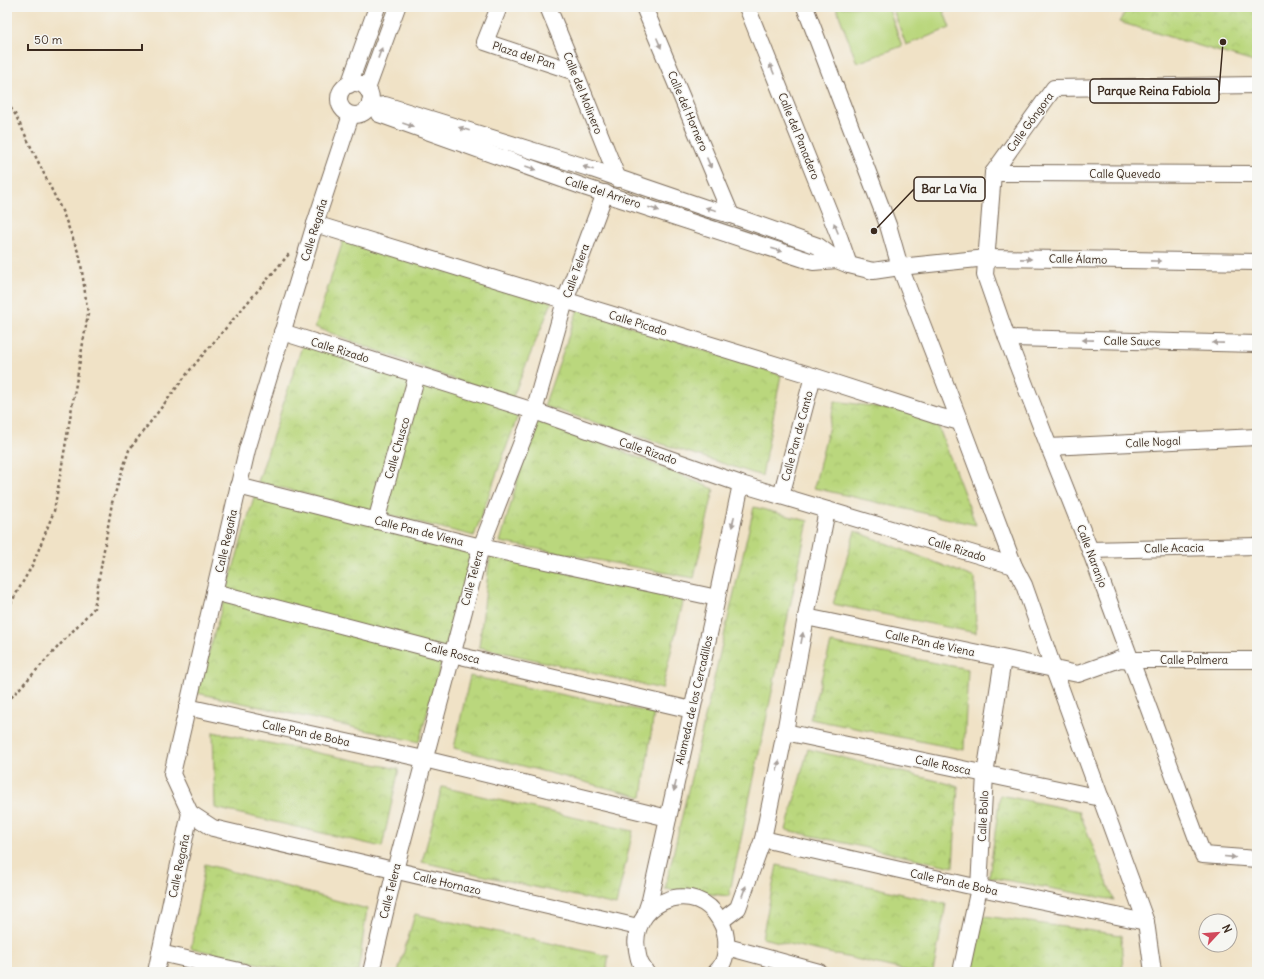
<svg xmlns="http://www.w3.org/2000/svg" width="1264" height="979" viewBox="0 0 1264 979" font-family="Delius,sans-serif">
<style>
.park{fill:url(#park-crowns);stroke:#7a804e}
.pitch{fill:#bad77d;stroke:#7a804e}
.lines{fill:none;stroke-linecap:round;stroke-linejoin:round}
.minor-casing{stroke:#7a6a59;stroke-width:18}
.path{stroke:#7a6a59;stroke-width:2.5;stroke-dasharray:3 3;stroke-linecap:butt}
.minor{stroke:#fff;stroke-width:16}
.oneway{fill:#a79f9a}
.labels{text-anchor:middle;stroke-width:3;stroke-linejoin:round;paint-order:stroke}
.street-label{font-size:11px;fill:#3b2a1e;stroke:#f6f6f2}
.leader{fill:none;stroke:#3b2a1e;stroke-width:1.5}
.callout-dot{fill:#3b2a1e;stroke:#f6f6f2;stroke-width:1.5}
.callout{fill:#f6f6f2;stroke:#3b2a1e;stroke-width:1.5}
.callout-label{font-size:12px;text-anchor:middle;font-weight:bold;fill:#3b2a1e}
</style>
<defs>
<pattern id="park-crowns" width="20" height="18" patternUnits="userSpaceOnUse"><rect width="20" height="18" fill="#bad77d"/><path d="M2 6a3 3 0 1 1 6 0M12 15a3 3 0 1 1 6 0" fill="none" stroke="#a1b96c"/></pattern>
</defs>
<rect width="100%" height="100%" fill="#f6f6f2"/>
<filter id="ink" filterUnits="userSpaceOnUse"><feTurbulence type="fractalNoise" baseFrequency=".025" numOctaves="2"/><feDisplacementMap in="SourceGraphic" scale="8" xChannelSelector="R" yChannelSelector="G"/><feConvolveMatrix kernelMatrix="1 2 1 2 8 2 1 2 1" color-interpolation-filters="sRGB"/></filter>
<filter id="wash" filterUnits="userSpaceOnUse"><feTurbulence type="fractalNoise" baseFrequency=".012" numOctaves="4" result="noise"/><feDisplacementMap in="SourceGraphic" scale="16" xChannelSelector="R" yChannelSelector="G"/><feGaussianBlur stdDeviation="0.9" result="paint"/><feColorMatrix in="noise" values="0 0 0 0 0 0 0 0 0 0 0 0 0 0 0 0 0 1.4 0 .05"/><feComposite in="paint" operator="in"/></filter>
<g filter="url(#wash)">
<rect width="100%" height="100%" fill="#f0e2c6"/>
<g class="park">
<path d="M 1128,7 L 1257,7 L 1257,63 L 1119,22 Z"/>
<path d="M 344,238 L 552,302 L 511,401 L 315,327 Z"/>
<path d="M 578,309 L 781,375 L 762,476 L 544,406 Z"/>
<path d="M 303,343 L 520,410 L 474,536 L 258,482 Z"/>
<path d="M 835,401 L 934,415 L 976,525 L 814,488 Z"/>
<path d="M 536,415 L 714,489 L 694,578 L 500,542 Z"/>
<path d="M 256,490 L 475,544 L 419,742 L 197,693 Z"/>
<path d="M 754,507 L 808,521 L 729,896 L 665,889 Z"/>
<path d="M 855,531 L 975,578 L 976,633 L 833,604 Z"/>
<path d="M 490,556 L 684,598 L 662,689 L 479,647 Z"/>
<path d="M 831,643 L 968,669 L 964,750 L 810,719 Z"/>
<path d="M 470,676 L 654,713 L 642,797 L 454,748 Z"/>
<path d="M 213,732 L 399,769 L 382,847 L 215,808 Z"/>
<path d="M 808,749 L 958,786 L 953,867 L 786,830 Z"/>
<path d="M 442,787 L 633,831 L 616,905 L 422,862 Z"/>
<path d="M 1000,795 L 1079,811 L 1114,900 L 989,877 Z"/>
<path d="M 205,864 L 367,909 L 358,972 L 294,972 L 191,948 Z"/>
<path d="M 777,865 L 946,904 L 933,972 L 913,972 L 762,938 Z"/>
<path d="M 415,914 L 609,956 L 606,972 L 398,972 Z"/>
<path d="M 978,915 L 1121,935 L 1123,972 L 970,972 Z"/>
</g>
<g class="pitch">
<path d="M 836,7 L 888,7 L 902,46 L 857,63 Z"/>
<path d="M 892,7 L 942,7 L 950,28 L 906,45 Z"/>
</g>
</g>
<g filter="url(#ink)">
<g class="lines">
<defs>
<g id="minor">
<path d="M 499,7 L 485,42 L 575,72"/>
<path d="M 548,7 L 575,72 L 618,179"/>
<path d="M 644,7 L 731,215"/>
<path d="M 747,7 L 840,239 L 849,265"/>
<path d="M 805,7 L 888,225 L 900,267 L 960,422 L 1014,566 L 1024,585 L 1054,670 L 1146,922 L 1153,972"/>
<circle cx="355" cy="99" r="16"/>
<path d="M 349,85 L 377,7"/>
<path d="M 1257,85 L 1054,88 L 993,173 L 985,275 L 1007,338 L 1049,447 L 1090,550 L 1203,855 L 1257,859"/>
<path d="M 367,89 L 397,7"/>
<path d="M 370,103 L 377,106 L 385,105 L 592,169 L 706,208 L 731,215 L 818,246 L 837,260 L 849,265 L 873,271 L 900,267 L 987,258 L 1257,262"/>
<path d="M 377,106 L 379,114 L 587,188 L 813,262 L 837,260"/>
<path d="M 993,173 L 1257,174"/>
<path d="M 315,224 L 813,376 L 934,415 L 960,422"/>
<path d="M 282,332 L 534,411 L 741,484 L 1014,566"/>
<path d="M 1007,338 L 1257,344"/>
<path d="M 1049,447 L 1257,437"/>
<path d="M 238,486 L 481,547 L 717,598"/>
<path d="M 781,496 L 813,376"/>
<path d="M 376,521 L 417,375"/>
<path d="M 1090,550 L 1257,546"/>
<path d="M 214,592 L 452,654 L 692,710"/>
<path d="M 806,617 L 1078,674 L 1120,659 L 1132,660 L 1257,660"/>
<path d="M 187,707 L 424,759 L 668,818"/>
<path d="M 785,732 L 1101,798"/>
<path d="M 190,813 L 213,828 L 638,927"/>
<path d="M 763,839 L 966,885 L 1146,922"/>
<path d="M 645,915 L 650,900 L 717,598 L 741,484"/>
<path d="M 721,921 L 738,908 L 763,839 L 785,732 L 806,617 L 827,510"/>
<path d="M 727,947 L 819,972"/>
<path d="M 160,953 L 244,972"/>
<path d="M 156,972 L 190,813 L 172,774 L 247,450 L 315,224 L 351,115"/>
<path d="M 371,972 L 395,870 L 481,547 L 534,411 L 565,301 L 605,193"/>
<path d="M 646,972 C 644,969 641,965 640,962 C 638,958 638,954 637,950 C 629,906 687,878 715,913 C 721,921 725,928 726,938 C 727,950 725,964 716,972"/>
<path d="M 961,972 L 979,888 L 985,774 L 1003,659"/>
</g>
</defs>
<use href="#minor" class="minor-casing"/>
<g class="path">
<path d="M 7,103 L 15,114 L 63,213 L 80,257 L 88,314 L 54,511 L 33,564 L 7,610"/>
<path d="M 7,702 L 94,608 L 112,503 L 129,450 L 190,370 L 289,254"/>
</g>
<use href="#minor" class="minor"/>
</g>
<defs><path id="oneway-solid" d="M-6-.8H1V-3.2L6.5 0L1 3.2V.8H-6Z"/></defs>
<g class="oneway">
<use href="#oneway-solid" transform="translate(659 43) rotate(67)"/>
<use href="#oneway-solid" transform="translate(380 53) rotate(-70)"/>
<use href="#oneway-solid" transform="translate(772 69) rotate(-112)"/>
<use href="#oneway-solid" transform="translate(408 125) rotate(19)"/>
<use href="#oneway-solid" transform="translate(464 129) rotate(-163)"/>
<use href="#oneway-solid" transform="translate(709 163) rotate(67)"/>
<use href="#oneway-solid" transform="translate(531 168) rotate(19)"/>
<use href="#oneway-solid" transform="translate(588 168) rotate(-162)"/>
<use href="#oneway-solid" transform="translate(654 209) rotate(18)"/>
<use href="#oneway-solid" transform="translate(711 209) rotate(-165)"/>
<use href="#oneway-solid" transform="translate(836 228) rotate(-112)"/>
<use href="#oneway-solid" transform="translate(777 250) rotate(18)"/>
<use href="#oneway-solid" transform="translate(1026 259) rotate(1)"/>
<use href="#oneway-solid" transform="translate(1156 261) rotate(1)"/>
<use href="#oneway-solid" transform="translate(1088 340) rotate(-179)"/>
<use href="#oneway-solid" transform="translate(1218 343) rotate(-179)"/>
<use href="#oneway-solid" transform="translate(733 522) rotate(102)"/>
<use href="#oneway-solid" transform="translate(802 638) rotate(-80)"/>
<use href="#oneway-solid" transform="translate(778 766) rotate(-78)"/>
<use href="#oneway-solid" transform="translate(675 786) rotate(103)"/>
<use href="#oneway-solid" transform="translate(1230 857) rotate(5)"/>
<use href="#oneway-solid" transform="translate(744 891) rotate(-70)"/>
</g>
</g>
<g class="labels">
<g class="street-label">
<text transform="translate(524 55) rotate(18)" y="4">Plaza del Pan</text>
<text transform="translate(583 93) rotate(68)" y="4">Calle del Molinero</text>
<text transform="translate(688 111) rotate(67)" y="4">Calle del Hornero</text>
<text transform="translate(1030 122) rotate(-54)" y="4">Calle Góngora</text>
<text transform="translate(799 136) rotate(68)" y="4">Calle del Panadero</text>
<text x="1125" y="178">Calle Quevedo</text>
<text transform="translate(603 192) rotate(18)" y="4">Calle del Arriero</text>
<text transform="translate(314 230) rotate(-73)" y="4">Calle Regaña</text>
<text transform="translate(1078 259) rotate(1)" y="4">Calle Álamo</text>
<text transform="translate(576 271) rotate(-70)" y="4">Calle Telera</text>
<text transform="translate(638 323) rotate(17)" y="4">Calle Picado</text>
<text transform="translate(1132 341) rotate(1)" y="4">Calle Sauce</text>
<text transform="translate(340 350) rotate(17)" y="4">Calle Rizado</text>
<text transform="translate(797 436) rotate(-75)" y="4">Calle Pan de Canto</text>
<text transform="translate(1153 442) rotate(-3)" y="4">Calle Nogal</text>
<text transform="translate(397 448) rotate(-74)" y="4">Calle Chusco</text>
<text transform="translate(648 451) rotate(19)" y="4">Calle Rizado</text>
<text transform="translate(419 531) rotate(14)" y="4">Calle Pan de Viena</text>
<text transform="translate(226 541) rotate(-77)" y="4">Calle Regaña</text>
<text transform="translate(1174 548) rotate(-1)" y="4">Calle Acacia</text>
<text transform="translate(957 549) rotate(17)" y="4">Calle Rizado</text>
<text transform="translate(1092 556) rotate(69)" y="4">Calle Naranjo</text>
<text transform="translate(472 578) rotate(-75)" y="4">Calle Telera</text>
<text transform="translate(930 643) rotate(12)" y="4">Calle Pan de Viena</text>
<text transform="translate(452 653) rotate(14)" y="4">Calle Rosca</text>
<text x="1194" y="664">Calle Palmera</text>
<text transform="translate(694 700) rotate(-77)" y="4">Alameda de los Cercadillos</text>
<text transform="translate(306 733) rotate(12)" y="4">Calle Pan de Boba</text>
<text transform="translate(943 765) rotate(12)" y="4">Calle Rosca</text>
<text transform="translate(983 816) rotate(-87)" y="4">Calle Bollo</text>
<text transform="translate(179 866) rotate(-78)" y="4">Calle Regaña</text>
<text transform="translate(954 882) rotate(12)" y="4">Calle Pan de Boba</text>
<text transform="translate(447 883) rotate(13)" y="4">Calle Hornazo</text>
<text transform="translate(390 891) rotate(-76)" y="4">Calle Telera</text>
</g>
</g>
<path class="leader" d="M1223 42L1219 91M874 231L914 189"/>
<g class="callout-dot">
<circle cx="1223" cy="42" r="4"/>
<circle cx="874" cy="231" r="4"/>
</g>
<g class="callout">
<rect x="1090" y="79" width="129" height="24" rx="4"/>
<rect x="914" y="177" width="71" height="24" rx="4"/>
</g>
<g class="callout-label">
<text x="1154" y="95">Parque Reina Fabiola</text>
<text x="949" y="193">Bar La Vía</text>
</g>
<rect width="1264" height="979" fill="none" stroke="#f6f6f2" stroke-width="24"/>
<g transform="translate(1218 933) rotate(64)"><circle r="19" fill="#f6f6f2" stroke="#aba49d"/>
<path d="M0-3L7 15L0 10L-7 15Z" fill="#d1495b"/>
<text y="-6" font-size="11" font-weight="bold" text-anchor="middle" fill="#3b2a1e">N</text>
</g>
<path d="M28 44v6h114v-6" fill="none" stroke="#3b2a1e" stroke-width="2"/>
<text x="34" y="44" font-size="12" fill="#3b2a1e" stroke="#f6f6f2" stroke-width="3" paint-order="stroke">50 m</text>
</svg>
